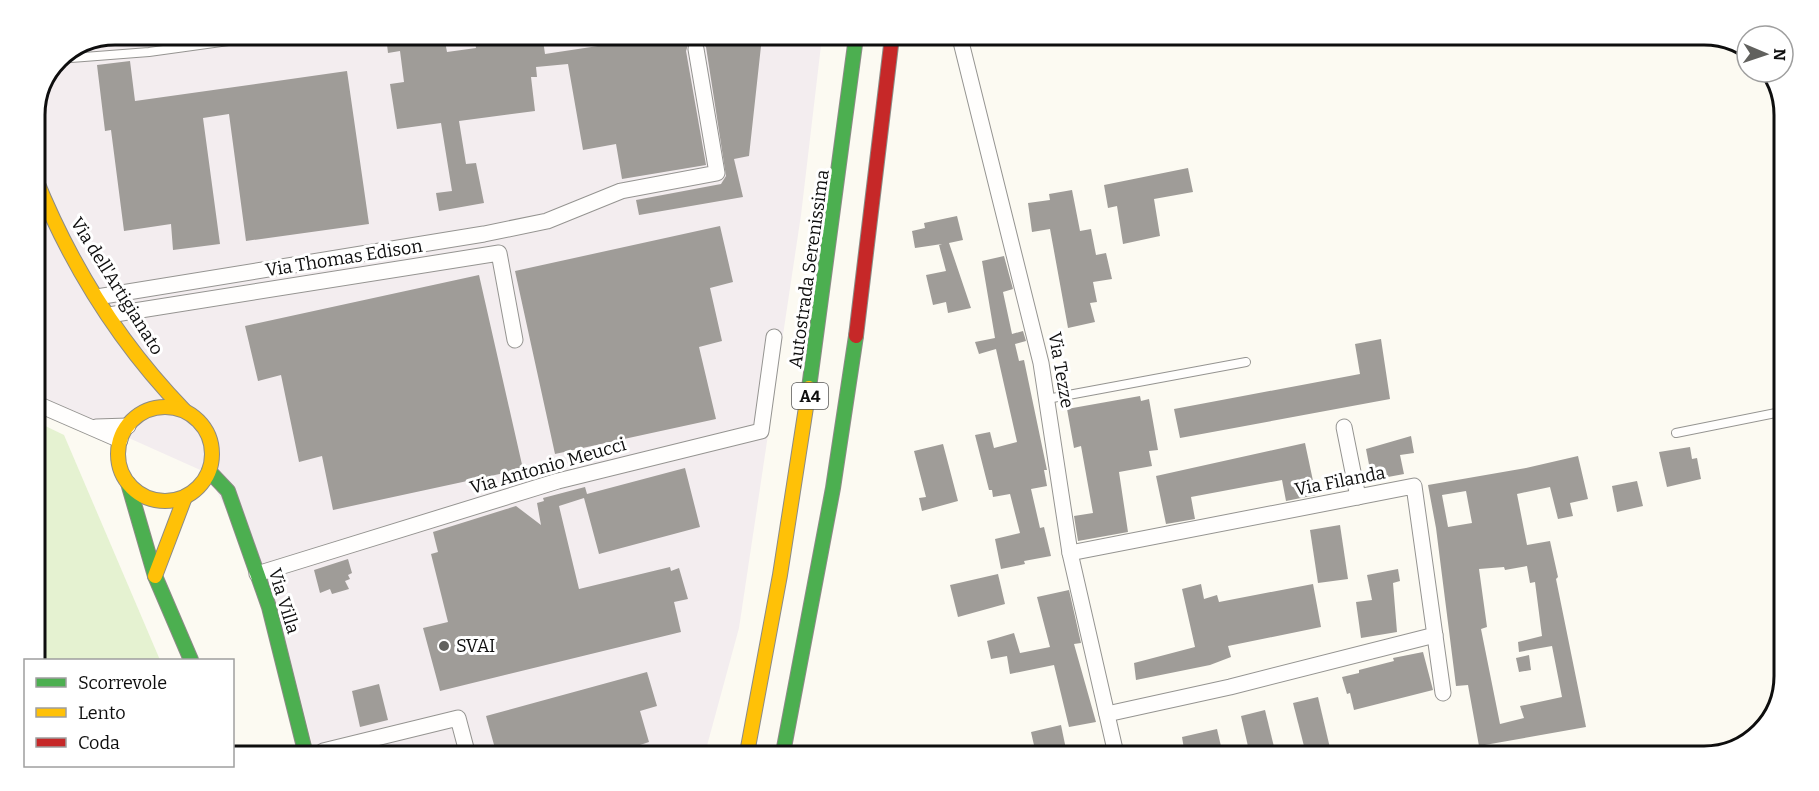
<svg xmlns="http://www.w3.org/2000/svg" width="1819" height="791" viewBox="0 0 1819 791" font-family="Bitter,serif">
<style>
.industrial{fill:#f3edef}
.green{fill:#e5f2d1}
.building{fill:#9f9c98;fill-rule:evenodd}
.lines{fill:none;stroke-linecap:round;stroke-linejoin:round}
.lane-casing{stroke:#959491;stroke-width:10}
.street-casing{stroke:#959491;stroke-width:17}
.fast-casing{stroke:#8c8b87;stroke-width:16}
.slow-casing{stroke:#8c8b87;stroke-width:16}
.jam-casing{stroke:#8c8b87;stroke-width:16}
.lane{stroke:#fffefd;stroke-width:8}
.street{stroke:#fffefd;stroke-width:15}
.fast{stroke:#4caf50;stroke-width:14}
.slow{stroke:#ffc107;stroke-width:14}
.jam{stroke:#c62828;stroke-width:14}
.poi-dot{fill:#61615e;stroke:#fff;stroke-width:2}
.labels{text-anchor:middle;stroke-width:6;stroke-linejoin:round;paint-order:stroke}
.shield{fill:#fff;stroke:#565656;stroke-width:1.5}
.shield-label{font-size:16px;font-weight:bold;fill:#0e0e0e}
.street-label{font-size:18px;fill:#0e0e0e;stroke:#fff}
.poi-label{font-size:18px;fill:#0e0e0e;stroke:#fff;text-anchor:start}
.rim{fill:none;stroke:#0e0e0e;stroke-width:3}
</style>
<rect width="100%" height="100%" fill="#fcfaf2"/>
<path class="industrial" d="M 115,35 L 822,37 L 801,215 L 739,628 L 705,753 L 314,751 L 276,603 L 207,473 L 35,396 L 35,110 L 58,58 Z"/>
<path class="green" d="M 35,421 L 64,435 L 160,660 L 35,660 Z"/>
<g class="building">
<path d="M 386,36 L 444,36 L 447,52 L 476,48 L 474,36 L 526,36 L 527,42 L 543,40 L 545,54 L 611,44 L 609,36 L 762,37 L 749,156 L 734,159 L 743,197 L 639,215 L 636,200 L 721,184 L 726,176 L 706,47 L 703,42 L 695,39 L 689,42 L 686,51 L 706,165 L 622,179 L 616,144 L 583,150 L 568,64 L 536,67 L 537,77 L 531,77 L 535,111 L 459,121 L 466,164 L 476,163 L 484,203 L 439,211 L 436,193 L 452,191 L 441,123 L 397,129 L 390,84 L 404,82 L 400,51 L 388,53 Z"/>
<path d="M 130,61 L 135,101 L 347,71 L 369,224 L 246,241 L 229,114 L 203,118 L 220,244 L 173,250 L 171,224 L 124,231 L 111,130 L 105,131 L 97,65 Z"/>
<path d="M 1188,168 L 1193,192 L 1154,199 L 1160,236 L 1123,244 L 1117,206 L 1108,208 L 1104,185 Z"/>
<path d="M 1072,190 L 1080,231 L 1091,229 L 1096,255 L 1106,253 L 1112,279 L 1093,282 L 1097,302 L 1090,303 L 1095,322 L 1068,328 L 1050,229 L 1032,232 L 1028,203 L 1050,200 L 1049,194 Z"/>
<path d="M 957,216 L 963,240 L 949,243 L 971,308 L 948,313 L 946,302 L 933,305 L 926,275 L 946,271 L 939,245 L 942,244 L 915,248 L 912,231 L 925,228 L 924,223 Z"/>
<path d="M 720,226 L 733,282 L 710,288 L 722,341 L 699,347 L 716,419 L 555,454 L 515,271 Z"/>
<path d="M 1004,256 L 1013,289 L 1003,292 L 1012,334 L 1023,331 L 1026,341 L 1015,344 L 1019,361 L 1024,360 L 1047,470 L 1044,470 L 1047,486 L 1031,489 L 1040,528 L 1044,527 L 1051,556 L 1024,561 L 1025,564 L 1001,569 L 995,539 L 1020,533 L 1010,494 L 993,497 L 992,490 L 989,490 L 975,435 L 990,432 L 994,448 L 1017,442 L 996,349 L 979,354 L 975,342 L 995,338 L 982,261 Z"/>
<path d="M 479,275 L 523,469 L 333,510 L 322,456 L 299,462 L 281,375 L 258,381 L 245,326 Z"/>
<path d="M 1381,339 L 1390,399 L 1180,438 L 1174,409 L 1360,374 L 1355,344 Z"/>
<path d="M 1140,396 L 1141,401 L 1149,399 L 1158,450 L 1149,451 L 1152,466 L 1119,472 L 1128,532 L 1078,541 L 1074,516 L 1093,513 L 1081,446 L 1074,448 L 1067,409 Z"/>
<path d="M 1411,436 L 1414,453 L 1400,455 L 1404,474 L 1372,480 L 1366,449 Z"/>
<path d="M 1305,443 L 1316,495 L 1286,501 L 1282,480 L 1191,497 L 1195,519 L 1166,524 L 1156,476 Z"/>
<path d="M 943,444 L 958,501 L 922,511 L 919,498 L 926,497 L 914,451 Z"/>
<path d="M 1690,447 L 1692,459 L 1697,458 L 1701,479 L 1667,487 L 1659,452 Z"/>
<path d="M 1578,456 L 1588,499 L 1570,503 L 1573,516 L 1558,519 L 1550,487 L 1517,494 L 1527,545 L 1550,541 L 1558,577 L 1556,579 L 1586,727 L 1479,746 L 1468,685 L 1456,686 L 1436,528 L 1428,485 L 1526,468 ZM 1466,491 L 1472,523 L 1448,527 L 1442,495 ZM 1527,566 L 1530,583 L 1535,582 L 1542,636 L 1518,642 L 1519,652 L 1552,646 L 1562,697 L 1520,706 L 1524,718 L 1500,724 L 1481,629 L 1487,627 L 1479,569 L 1504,567 L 1505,570 Z"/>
<path d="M 685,468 L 700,527 L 599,554 L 584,498 L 559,506 L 579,589 L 670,567 L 671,571 L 679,568 L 688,599 L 674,602 L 681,632 L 440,691 L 423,628 L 448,622 L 431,554 L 438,552 L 433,532 L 516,506 L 541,525 L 537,503 L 544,501 L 543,498 L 585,487 L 587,494 Z"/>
<path d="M 1637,481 L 1643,506 L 1617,512 L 1612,486 Z"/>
<path d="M 1340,525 L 1348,579 L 1318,583 L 1310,530 Z"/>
<path d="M 348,559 L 352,573 L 348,575 L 350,579 L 345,581 L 349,589 L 332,594 L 330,589 L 320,593 L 314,570 Z"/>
<path d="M 1398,569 L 1400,581 L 1393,583 L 1397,632 L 1361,638 L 1356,602 L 1372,600 L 1367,575 Z"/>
<path d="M 998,574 L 1005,604 L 958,617 L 950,585 Z"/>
<path d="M 1201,584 L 1204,599 L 1217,595 L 1219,602 L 1313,584 L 1321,627 L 1228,646 L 1231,657 L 1210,665 L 1136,680 L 1134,663 L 1195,647 L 1182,589 Z"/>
<path d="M 1069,590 L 1081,643 L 1074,644 L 1096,722 L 1069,727 L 1054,665 L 1010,674 L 1007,656 L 991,659 L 987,641 L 1014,633 L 1020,653 L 1050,647 L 1037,597 Z"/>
<path d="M 1423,652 L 1433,690 L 1354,710 L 1350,693 L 1347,694 L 1342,677 L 1359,673 L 1359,670 L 1394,661 L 1393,658 Z"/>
<path d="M 1529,655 L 1531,670 L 1519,672 L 1516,658 Z"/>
<path d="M 647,672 L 657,706 L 640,711 L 649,742 L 634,747 L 636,753 L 496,752 L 486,716 Z"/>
<path d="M 379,684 L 388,720 L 360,727 L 352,691 Z"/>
<path d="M 1318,697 L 1330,748 L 1306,754 L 1293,703 Z"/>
<path d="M 1265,710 L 1276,755 L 1250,755 L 1241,716 Z"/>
<path d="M 1061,725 L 1067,754 L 1036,754 L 1031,732 Z"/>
<path d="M 1217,729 L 1223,755 L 1185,755 L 1182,737 Z"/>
</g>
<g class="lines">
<defs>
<g id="lane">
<path d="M 58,59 L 149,52 L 272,35"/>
<path d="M 1047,399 L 1246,362"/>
<path d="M 1676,433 L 1781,412"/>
</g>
<g id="street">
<path d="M 960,38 L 1041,363 L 1070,553 L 1116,754"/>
<path d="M 97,297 L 484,234 L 547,221 L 621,191 L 717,173 L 696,49"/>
<path d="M 109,315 L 499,253 L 515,340"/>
<path d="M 35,403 L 120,440"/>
<path d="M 96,427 L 128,426"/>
<path d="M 1344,427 L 1358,497"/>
<path d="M 1070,553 L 1414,486 L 1443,693"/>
<path d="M 257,574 L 558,481 L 761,431 L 774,337"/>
<path d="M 1107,714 L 1230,687 L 1435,635"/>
<path d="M 323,751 L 458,718 L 467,752"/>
</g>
<g id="fast">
<path d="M 809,388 L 856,37"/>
<path d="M 209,471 L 228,491 L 269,607 L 305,751"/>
<path d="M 128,483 L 155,576 L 191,660"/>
<path d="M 783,753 L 833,488 L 856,336"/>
</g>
<g id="slow">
<path d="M 35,177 C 70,264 119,343 184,410"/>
<circle cx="165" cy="454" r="47"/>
<path d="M 155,576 L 185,497"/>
<path d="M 747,753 L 780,575 L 809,388"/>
</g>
<path id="jam" d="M 856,336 L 892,37"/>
</defs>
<use href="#lane" class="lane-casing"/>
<use href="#street" class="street-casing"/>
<use href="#fast" class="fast-casing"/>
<use href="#slow" class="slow-casing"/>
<use href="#jam" class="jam-casing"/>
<use href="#lane" class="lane"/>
<use href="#street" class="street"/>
<use href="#fast" class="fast"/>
<use href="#slow" class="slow"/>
<use href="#jam" class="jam"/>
</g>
<circle class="poi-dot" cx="444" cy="646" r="6"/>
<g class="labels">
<rect class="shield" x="792" y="383" width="36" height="26" rx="4.5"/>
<g class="shield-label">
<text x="810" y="402">A4</text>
</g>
<g class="street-label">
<text transform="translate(344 258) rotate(-9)" y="6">Via Thomas Edison</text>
<text transform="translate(809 269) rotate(-82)" y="6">Autostrada Serenissima</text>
<text transform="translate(117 286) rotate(58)" y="6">Via dell'Artigianato</text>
<text transform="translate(1061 370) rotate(80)" y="6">Via Tezze</text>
<text transform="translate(548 466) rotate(-16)" y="6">Via Antonio Meucci</text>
<text transform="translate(1340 481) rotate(-11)" y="6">Via Filanda</text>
<text transform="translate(284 601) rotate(73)" y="6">Via Villa</text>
</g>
<g class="poi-label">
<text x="456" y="652">SVAI</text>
</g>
</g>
<path d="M0 0H1819V791H0ZM115 45H1704A70 70 0 0 1 1774 115V676A70 70 0 0 1 1704 746H115A70 70 0 0 1 45 676V115A70 70 0 0 1 115 45Z" fill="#fff" fill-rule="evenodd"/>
<path class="rim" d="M115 45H1704A70 70 0 0 1 1774 115V676A70 70 0 0 1 1704 746H115A70 70 0 0 1 45 676V115A70 70 0 0 1 115 45Z"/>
<rect x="24" y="659" width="210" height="108" fill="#ffffff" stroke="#9f9f9f" stroke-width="1.5"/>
<rect x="36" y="678" width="30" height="9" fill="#4caf50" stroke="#9f9f9f" stroke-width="1.5"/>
<text x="78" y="689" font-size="18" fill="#0e0e0e">Scorrevole</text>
<rect x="36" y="708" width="30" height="9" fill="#ffc107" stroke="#9f9f9f" stroke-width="1.5"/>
<text x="78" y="719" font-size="18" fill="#0e0e0e">Lento</text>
<rect x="36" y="738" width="30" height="9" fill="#c62828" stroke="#9f9f9f" stroke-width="1.5"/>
<text x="78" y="749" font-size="18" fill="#0e0e0e">Coda</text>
<g transform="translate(1765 54) rotate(92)"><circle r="28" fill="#ffffff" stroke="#9f9f9f" stroke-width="1.5"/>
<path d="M0-4.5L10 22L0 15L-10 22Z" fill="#61615e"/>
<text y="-9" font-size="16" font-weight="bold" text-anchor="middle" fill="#0e0e0e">N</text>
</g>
</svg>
